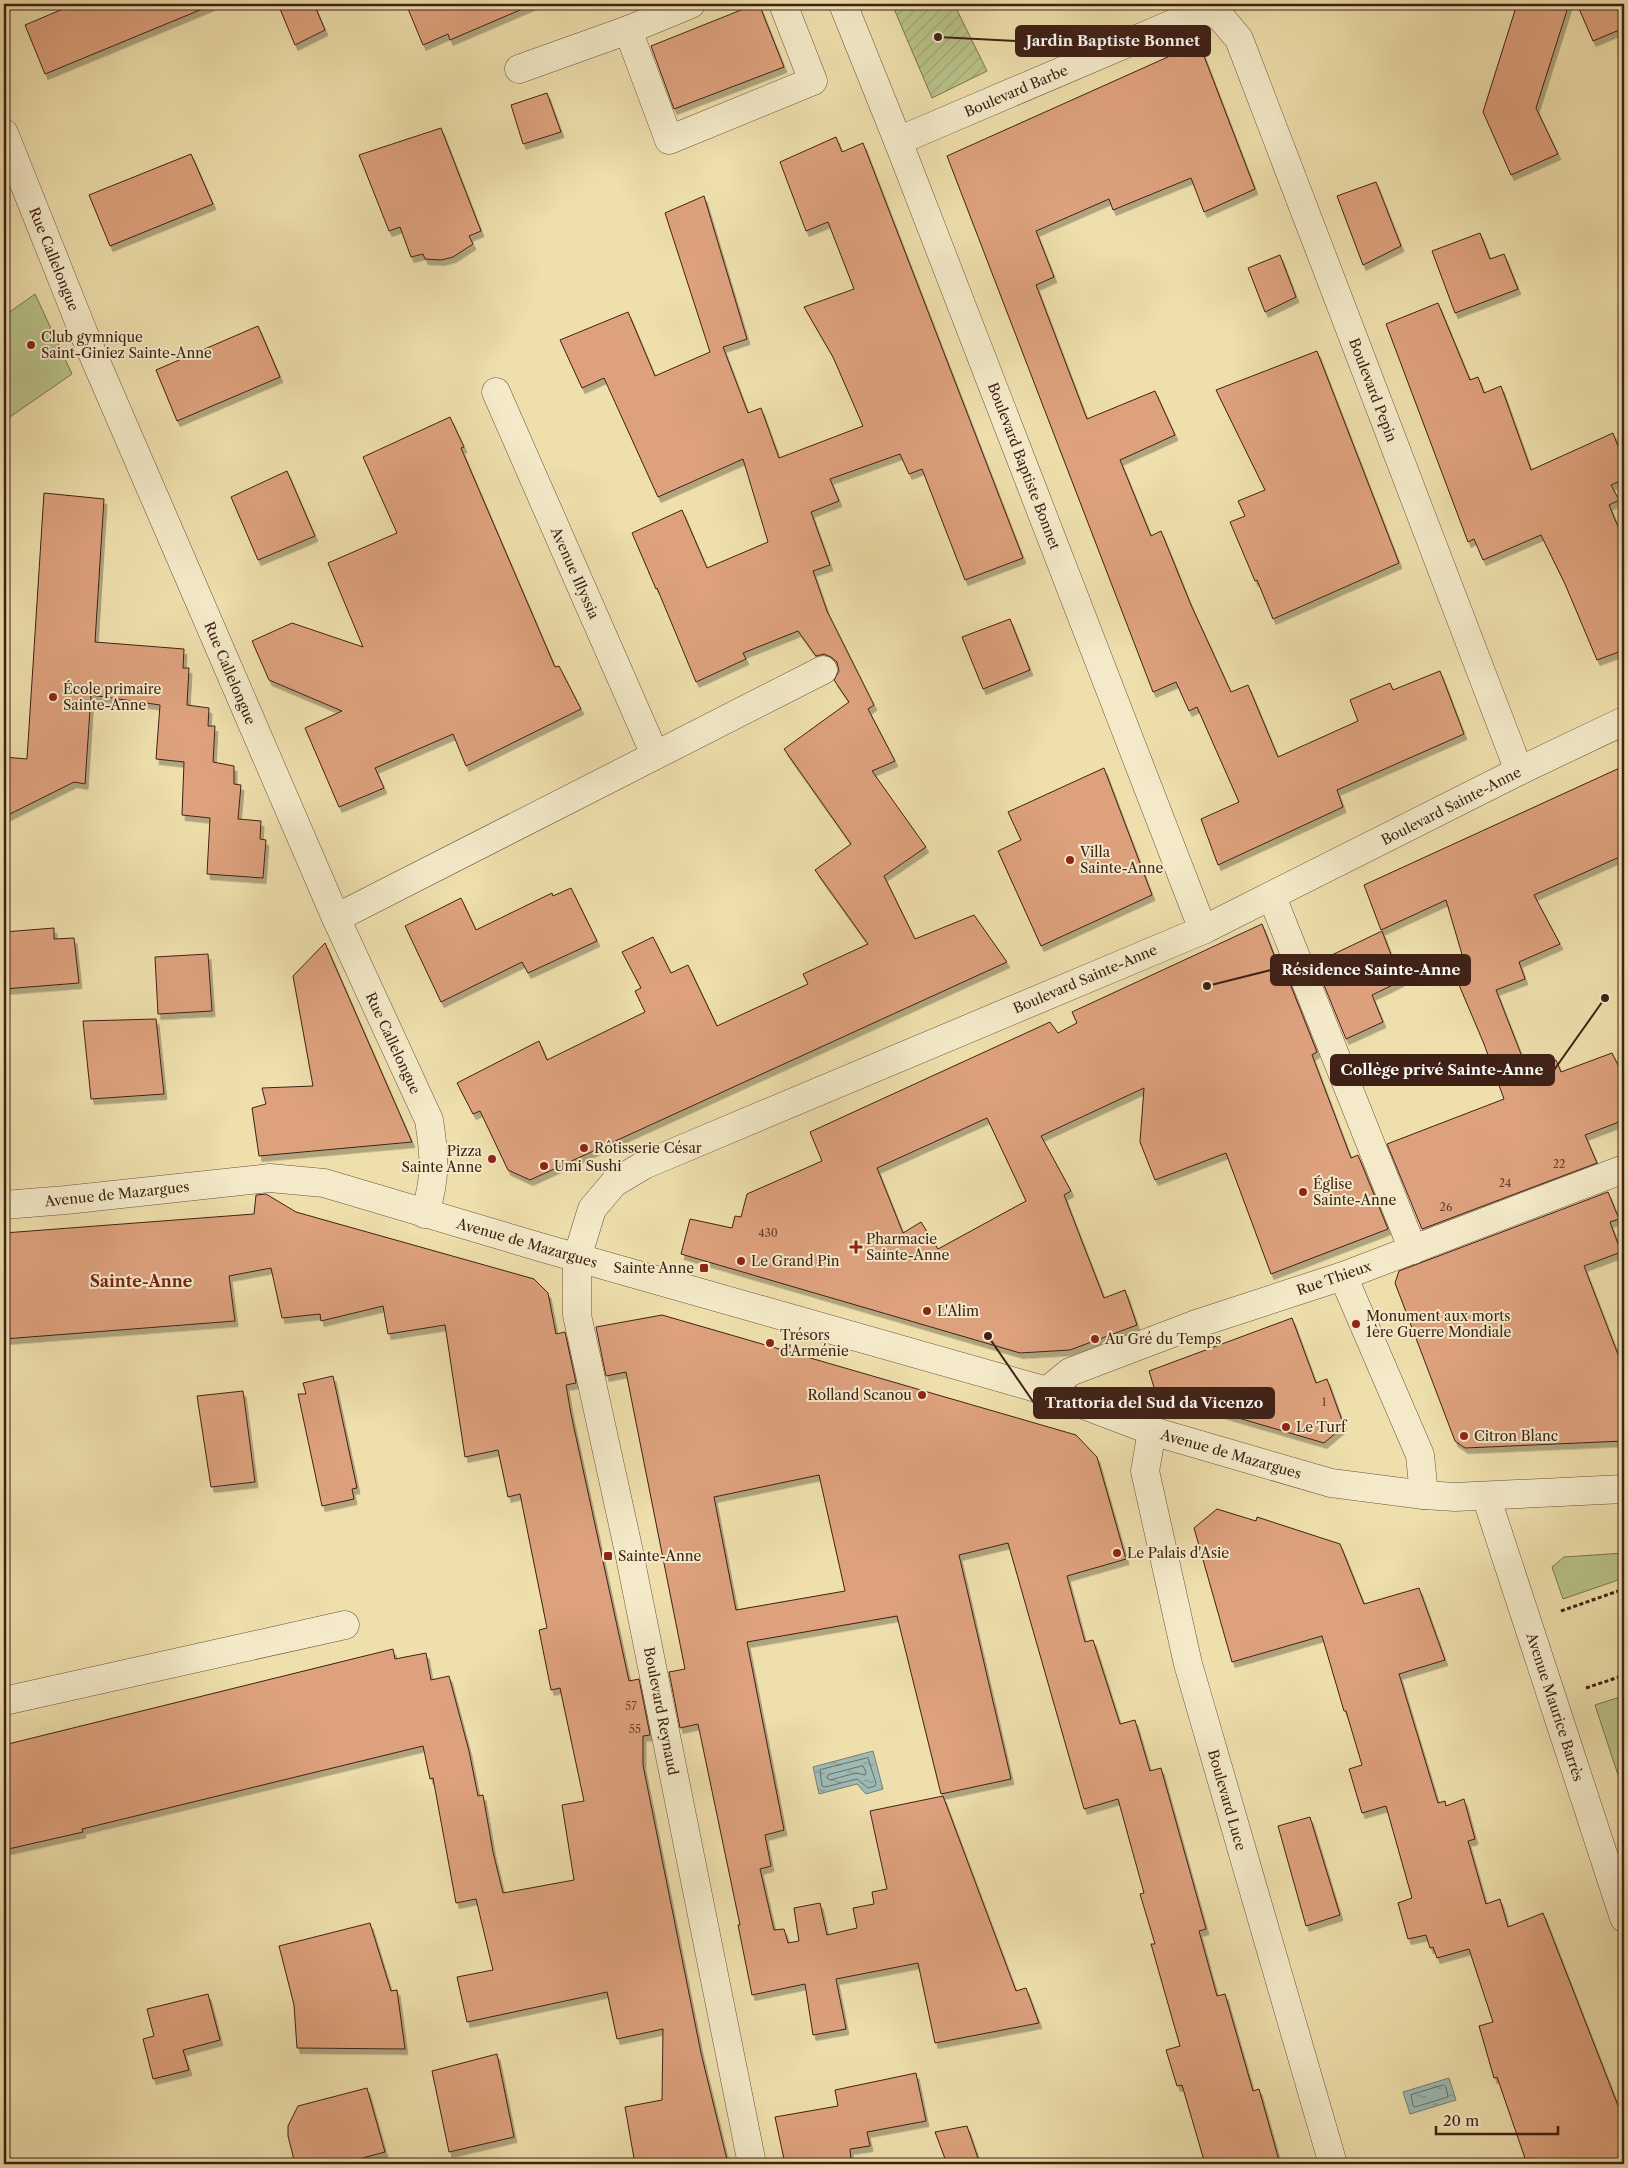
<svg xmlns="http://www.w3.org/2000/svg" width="1628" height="2168" viewBox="0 0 1628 2168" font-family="'Libre Caslon Text',serif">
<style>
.grass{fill:#b9c289;stroke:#7c7250}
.garden{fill:url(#garden-furrows);stroke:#7c7250}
.water{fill:url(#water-ripples);stroke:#787d75}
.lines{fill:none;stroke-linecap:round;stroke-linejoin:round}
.shore{stroke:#6e6e66;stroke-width:1}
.building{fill:#dda17d;stroke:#3f2116;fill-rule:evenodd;filter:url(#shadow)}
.minor-casing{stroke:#6b503c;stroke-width:29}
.path{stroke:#3f2116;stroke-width:3;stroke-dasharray:4 2.5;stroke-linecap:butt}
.minor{stroke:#f4eac9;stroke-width:28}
.poi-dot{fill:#8f2418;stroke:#f4eac9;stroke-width:2}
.labels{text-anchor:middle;stroke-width:4;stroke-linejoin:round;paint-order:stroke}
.number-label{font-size:11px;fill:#664130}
.street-label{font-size:14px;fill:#3f2116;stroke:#f4eac9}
.poi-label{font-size:14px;fill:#3f2116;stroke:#f4eac9;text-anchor:start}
.quarter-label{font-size:16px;font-weight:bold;fill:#7a1f14;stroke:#f4eac9}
.leader{fill:none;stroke:#3f2116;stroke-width:2}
.callout-dot{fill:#3f2116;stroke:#f4eac9;stroke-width:2}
.callout{fill:#3f2116;stroke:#3f2116;stroke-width:2}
.callout-label{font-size:15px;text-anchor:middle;font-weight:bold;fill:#fff}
</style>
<defs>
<pattern id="garden-furrows" width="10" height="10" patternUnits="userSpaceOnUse" patternTransform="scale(1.25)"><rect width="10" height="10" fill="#b9c289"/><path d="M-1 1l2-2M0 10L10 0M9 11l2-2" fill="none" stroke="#a0a676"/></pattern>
<pattern id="water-ripples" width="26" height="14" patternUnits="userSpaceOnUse" patternTransform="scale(1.25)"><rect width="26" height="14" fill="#9ebab5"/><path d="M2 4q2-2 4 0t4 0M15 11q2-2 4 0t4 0" fill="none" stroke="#829792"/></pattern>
<filter id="shadow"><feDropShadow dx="3" dy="5.5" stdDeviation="0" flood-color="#0004"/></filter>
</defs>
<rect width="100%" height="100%" fill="#eedfac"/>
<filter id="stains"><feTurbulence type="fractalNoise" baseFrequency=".004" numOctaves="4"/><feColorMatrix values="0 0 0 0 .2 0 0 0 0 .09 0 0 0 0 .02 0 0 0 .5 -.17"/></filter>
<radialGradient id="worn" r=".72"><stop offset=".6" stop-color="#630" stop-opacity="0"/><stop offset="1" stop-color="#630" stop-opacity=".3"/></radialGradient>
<g class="grass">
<path d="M 35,294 L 72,374 L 4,421 L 4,316 Z"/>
<path d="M 1624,1553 L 1624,1578 L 1563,1599 L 1552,1567 L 1564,1557 Z"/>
<path d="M 1623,1696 L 1624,1776 L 1619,1778 L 1595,1705 Z"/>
</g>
<path class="garden" d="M 892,4 L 954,4 L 987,71 L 932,98 Z"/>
<g class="water">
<path d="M 873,1751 L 883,1789 L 866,1794 L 857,1784 L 819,1794 L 813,1767 Z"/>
<path d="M 1449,2078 L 1456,2100 L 1410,2114 L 1403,2092 Z"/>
</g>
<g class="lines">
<g class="shore">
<path d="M 868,1758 L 876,1783 L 875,1786 L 868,1788 L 857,1779 L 825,1787 L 822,1786 L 820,1770 Z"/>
<path d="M 863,1766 L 866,1772 L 865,1775 L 856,1773 L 830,1780 L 827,1778 L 828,1775 Z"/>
<path d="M 1444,2085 L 1446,2087 L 1448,2097 L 1415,2107 L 1413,2106 L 1411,2095 Z"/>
</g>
</g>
<g class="building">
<path d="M 75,4 L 212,4 L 212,5 L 45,74 L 25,25 Z"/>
<path d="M 278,4 L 314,4 L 325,30 L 295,45 Z"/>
<path d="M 406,4 L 534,4 L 450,40 L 448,34 L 423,45 Z"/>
<path d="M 756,4 L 759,4 L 784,67 L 674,109 L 651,46 Z"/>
<path d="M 1517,4 L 1569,4 L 1536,108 L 1558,154 L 1511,175 L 1483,112 Z"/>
<path d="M 1577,4 L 1624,4 L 1624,28 L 1593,41 Z"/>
<path d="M 1199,43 L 1255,189 L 1204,212 L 1191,178 L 1113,210 L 1109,199 L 1036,231 L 1054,277 L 1036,285 L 1087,419 L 1155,391 L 1175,435 L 1120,460 L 1151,536 L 1161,531 L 1191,605 L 1231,692 L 1248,685 L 1278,757 L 1358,721 L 1350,700 L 1390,683 L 1393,690 L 1440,671 L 1464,734 L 1337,790 L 1343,807 L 1218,865 L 1201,819 L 1239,802 L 1197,707 L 1189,711 L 1176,682 L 1153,692 L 947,156 Z"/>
<path d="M 547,93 L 561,132 L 523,144 L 511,105 Z"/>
<path d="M 441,128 L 481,231 L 469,236 L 473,244 L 453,257 L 441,260 L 425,259 L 423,254 L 411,257 L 400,227 L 389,231 L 359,155 Z"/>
<path d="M 836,137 L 842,152 L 863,143 L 1023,558 L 965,580 L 922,469 L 909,474 L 900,454 L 830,479 L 839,501 L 811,512 L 830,565 L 813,571 L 827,611 L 874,705 L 868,709 L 895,761 L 872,771 L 926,847 L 884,876 L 915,939 L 974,915 L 1007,962 L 530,1180 L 508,1170 L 480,1111 L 473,1114 L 457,1083 L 539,1041 L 547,1060 L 645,1012 L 635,991 L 641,988 L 622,952 L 653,937 L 671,973 L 688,965 L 717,1026 L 808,984 L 803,974 L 868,944 L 815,870 L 851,844 L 784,749 L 849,702 L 834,680 L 839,671 L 837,662 L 831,657 L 824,654 L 816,656 L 798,631 L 743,653 L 746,659 L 696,682 L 657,588 L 656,589 L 632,533 L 682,510 L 707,568 L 768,542 L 743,459 L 658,497 L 604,378 L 582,388 L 560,340 L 628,312 L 655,376 L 710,352 L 665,213 L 704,196 L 747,339 L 723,347 L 748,413 L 761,408 L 779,458 L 863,426 L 833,357 L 804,307 L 854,289 L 828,222 L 806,231 L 780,162 Z"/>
<path d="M 191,154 L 213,204 L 110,246 L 89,195 Z"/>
<path d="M 1376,182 L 1401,246 L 1363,265 L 1337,196 Z"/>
<path d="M 1480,233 L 1490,259 L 1504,254 L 1518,289 L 1455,313 L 1432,251 Z"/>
<path d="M 1280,255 L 1296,297 L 1265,312 L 1248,268 Z"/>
<path d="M 1438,303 L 1470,380 L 1478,377 L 1484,393 L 1501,386 L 1531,470 L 1613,433 L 1624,462 L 1624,479 L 1611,485 L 1619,500 L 1609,505 L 1624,541 L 1624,650 L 1597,660 L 1565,584 L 1541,535 L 1483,560 L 1474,539 L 1468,542 L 1386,324 Z"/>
<path d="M 258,326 L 280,377 L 177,421 L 156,370 Z"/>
<path d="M 1317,351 L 1399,563 L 1273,619 L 1257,580 L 1255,581 L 1230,522 L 1245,516 L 1238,501 L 1265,490 L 1216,390 Z"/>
<path d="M 450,417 L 464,447 L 461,448 L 555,667 L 559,666 L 581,709 L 466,766 L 453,734 L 375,768 L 384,788 L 339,807 L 305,728 L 342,711 L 269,680 L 252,641 L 292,623 L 363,647 L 328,563 L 397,533 L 363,457 Z"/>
<path d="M 287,471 L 315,536 L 258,560 L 231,497 Z"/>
<path d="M 44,493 L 104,499 L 95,642 L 184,649 L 183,668 L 189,668 L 187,705 L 209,708 L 208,726 L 215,726 L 213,762 L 234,766 L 234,784 L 241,785 L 238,819 L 261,821 L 260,839 L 266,840 L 263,878 L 207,874 L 210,818 L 182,815 L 184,762 L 156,759 L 160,705 L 91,695 L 85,784 L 74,782 L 4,817 L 4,757 L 27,759 Z"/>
<path d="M 1010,619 L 1030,670 L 983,689 L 962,637 Z"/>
<path d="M 1624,766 L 1624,855 L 1534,895 L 1560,944 L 1519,962 L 1525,979 L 1496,990 L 1528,1072 L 1556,1060 L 1561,1072 L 1612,1053 L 1624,1077 L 1624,1120 L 1585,1135 L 1597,1163 L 1422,1229 L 1387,1144 L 1504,1099 L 1484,1044 L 1454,973 L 1466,968 L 1446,900 L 1381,930 L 1364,885 Z"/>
<path d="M 1104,768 L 1152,895 L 1041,946 L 998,851 L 1021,840 L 1008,812 Z"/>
<path d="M 571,888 L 597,941 L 528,973 L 522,962 L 441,1002 L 405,926 L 461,898 L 476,930 L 552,893 L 553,896 Z"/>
<path d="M 1262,924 L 1283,978 L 1287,976 L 1317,1052 L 1312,1055 L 1351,1158 L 1358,1155 L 1388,1229 L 1271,1274 L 1226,1153 L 1155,1180 L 1140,1142 L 1144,1088 L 1041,1136 L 1071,1191 L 1064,1195 L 1104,1298 L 1125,1290 L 1137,1325 L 1070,1350 L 1020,1353 L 681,1254 L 690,1219 L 732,1228 L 735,1216 L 741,1217 L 747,1194 L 822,1161 L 810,1132 L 1050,1022 L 1058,1033 L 1077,1023 L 1072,1012 ZM 987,1118 L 1026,1201 L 938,1249 L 921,1222 L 903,1233 L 877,1168 Z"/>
<path d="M 54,928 L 54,939 L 74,938 L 79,983 L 4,989 L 4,932 Z"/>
<path d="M 1382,931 L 1401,981 L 1372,995 L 1383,1022 L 1346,1039 L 1315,963 Z"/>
<path d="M 325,943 L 412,1142 L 259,1156 L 252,1108 L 266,1104 L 262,1088 L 313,1086 L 293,976 Z"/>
<path d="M 208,954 L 212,1011 L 158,1014 L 155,957 Z"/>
<path d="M 156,1019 L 164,1094 L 91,1099 L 83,1021 Z"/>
<path d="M 1608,1192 L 1619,1219 L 1610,1222 L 1621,1252 L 1584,1266 L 1624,1370 L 1624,1441 L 1465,1448 L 1455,1441 L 1395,1283 L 1399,1271 Z"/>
<path d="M 266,1194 L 296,1212 L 534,1279 L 548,1293 L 556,1334 L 565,1332 L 576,1383 L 566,1385 L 571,1414 L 629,1681 L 639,1679 L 650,1735 L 643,1736 L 643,1765 L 701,2053 L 728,2164 L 635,2164 L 625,2107 L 662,2100 L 663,2029 L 617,2039 L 607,1992 L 467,2022 L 457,1977 L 493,1970 L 476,1899 L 456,1903 L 433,1778 L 430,1779 L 423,1746 L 82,1829 L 83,1832 L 4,1850 L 4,1745 L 393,1649 L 395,1659 L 426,1653 L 431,1680 L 449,1676 L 469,1751 L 478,1796 L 483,1795 L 493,1852 L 503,1893 L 574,1880 L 562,1805 L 584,1801 L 560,1688 L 551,1690 L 539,1630 L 547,1628 L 520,1494 L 508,1497 L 498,1450 L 465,1457 L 445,1325 L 388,1334 L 383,1306 L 321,1321 L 320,1314 L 282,1318 L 271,1268 L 229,1276 L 235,1321 L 4,1339 L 4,1233 L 254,1214 L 256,1195 Z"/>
<path d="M 662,1315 L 1076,1435 L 1097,1457 L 1126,1559 L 1067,1576 L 1085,1642 L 1093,1640 L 1120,1724 L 1135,1720 L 1150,1771 L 1161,1768 L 1206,1929 L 1199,1931 L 1217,1996 L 1225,1994 L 1253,2091 L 1259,2089 L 1280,2164 L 1205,2164 L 1182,2085 L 1177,2086 L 1166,2050 L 1180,2046 L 1151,1944 L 1155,1944 L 1140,1894 L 1144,1893 L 1118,1799 L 1084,1809 L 1008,1543 L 959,1555 L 1011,1779 L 941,1794 L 897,1616 L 747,1642 L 784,1830 L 765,1835 L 771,1866 L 760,1869 L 774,1930 L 784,1929 L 788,1943 L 799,1941 L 794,1908 L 820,1903 L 827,1935 L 857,1928 L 853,1908 L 874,1904 L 872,1892 L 887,1889 L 870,1811 L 943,1796 L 1016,1991 L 1026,1988 L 1039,2023 L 935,2043 L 918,1963 L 836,1979 L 846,2029 L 813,2035 L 805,1984 L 752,1995 L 738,1925 L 740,1925 L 698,1724 L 680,1728 L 669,1672 L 685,1669 L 626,1372 L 606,1376 L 596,1327 ZM 819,1475 L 845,1591 L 736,1610 L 714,1497 Z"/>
<path d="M 1292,1318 L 1316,1383 L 1327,1379 L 1344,1426 L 1324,1443 L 1156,1394 L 1149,1371 Z"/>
<path d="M 333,1376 L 357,1488 L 352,1489 L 354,1499 L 322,1506 L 298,1394 L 306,1394 L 303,1383 Z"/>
<path d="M 243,1391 L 255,1482 L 211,1487 L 197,1396 Z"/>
<path d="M 1217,1509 L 1256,1521 L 1257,1517 L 1340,1544 L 1364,1604 L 1419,1588 L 1445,1660 L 1399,1674 L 1438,1803 L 1445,1801 L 1446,1806 L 1464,1799 L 1475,1839 L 1468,1841 L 1486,1904 L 1500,1899 L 1508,1927 L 1543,1913 L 1624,2121 L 1624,2157 L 1604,2164 L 1527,2164 L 1497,2077 L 1494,2078 L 1479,2026 L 1493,2022 L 1469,1949 L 1437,1958 L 1433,1947 L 1430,1948 L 1426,1935 L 1408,1939 L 1398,1903 L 1412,1898 L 1386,1806 L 1362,1813 L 1349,1769 L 1362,1765 L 1346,1711 L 1344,1711 L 1322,1636 L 1232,1662 L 1194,1528 Z"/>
<path d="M 1310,1817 L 1340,1915 L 1306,1926 L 1278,1826 Z"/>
<path d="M 370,1923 L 391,1991 L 397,1990 L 405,2049 L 297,2048 L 294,2005 L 279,1946 Z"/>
<path d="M 208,1994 L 220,2040 L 183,2050 L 189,2070 L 153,2079 L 143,2039 L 154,2036 L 147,2009 Z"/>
<path d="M 497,2054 L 514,2137 L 449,2152 L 432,2071 Z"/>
<path d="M 916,2073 L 926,2121 L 867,2132 L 870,2146 L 850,2149 L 851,2160 L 835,2164 L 785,2164 L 775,2117 L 838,2106 L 835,2090 Z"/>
<path d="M 367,2088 L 385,2152 L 340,2164 L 295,2164 L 288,2136 L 288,2126 L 298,2106 Z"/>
<path d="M 967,2126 L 980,2164 L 947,2164 L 935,2132 Z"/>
</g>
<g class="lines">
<defs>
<g id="minor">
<path d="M 843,4 L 898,141 L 1203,930"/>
<path d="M 628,30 L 669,140 L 813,81 L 783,4"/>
<path d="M 519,69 L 628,30 L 691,4"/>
<path d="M 4,133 L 84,334 L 170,533 L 336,918 L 429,1120 C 435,1158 436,1177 425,1214"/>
<path d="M 898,141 L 1198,13 L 1218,14 L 1239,39 L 1519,771"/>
<path d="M 496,392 L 655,755"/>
<path d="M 1272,897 L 1413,1250"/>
<path d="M 336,918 L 823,670"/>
<path d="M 4,1205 L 66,1200 L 270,1178 L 324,1183 L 543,1248 L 1047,1391 L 1152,1431 L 1331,1483 L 1424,1495 L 1455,1497 L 1624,1489"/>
<path d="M 1343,1276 L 1420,1455 L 1424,1495"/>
<path d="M 1047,1391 L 1070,1372 L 1196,1324 L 1343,1276 L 1624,1169"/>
<path d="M 1152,1431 L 1145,1471 L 1188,1664 L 1333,2164"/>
<path d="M 1486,1496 L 1624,1918"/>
<path d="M 4,1701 L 345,1625"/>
<path d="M 752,2164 L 629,1552 L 577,1315 L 577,1258 L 592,1209 L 614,1183 L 644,1165 L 1203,930 L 1519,771 L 1624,721"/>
</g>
</defs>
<use href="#minor" class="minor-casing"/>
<g class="path">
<path d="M 1561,1611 L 1624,1589"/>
<path d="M 1586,1688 L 1619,1677"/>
</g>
<use href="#minor" class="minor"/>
</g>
<g class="poi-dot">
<circle cx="31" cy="345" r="5"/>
<circle cx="53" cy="697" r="5"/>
<circle cx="1070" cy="860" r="5"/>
<circle cx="584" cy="1148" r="5"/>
<circle cx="492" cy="1159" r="5"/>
<circle cx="544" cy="1166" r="5"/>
<circle cx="1303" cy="1192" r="5"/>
<path d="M853.5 1239.5h5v5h5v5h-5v5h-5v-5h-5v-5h5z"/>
<circle cx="741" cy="1261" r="5"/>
<rect x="699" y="1263" width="10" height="10" rx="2.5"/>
<circle cx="927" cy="1311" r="5"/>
<circle cx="1356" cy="1324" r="5"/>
<circle cx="1095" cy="1339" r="5"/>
<circle cx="770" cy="1343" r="5"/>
<circle cx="922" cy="1395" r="5"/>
<circle cx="1286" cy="1427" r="5"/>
<circle cx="1464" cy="1436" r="5"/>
<circle cx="1117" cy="1553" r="5"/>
<rect x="603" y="1551" width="10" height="10" rx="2.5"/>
</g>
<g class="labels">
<g class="number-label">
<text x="1559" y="1168">22</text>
<text x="1505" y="1187">24</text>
<text x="1446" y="1211">26</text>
<text x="768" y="1237">430</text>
<text x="1324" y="1406">1</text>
<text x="631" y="1710">57</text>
<text x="635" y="1733">55</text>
</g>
<g class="street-label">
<text transform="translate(1016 91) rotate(-23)" y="5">Boulevard Barbe</text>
<text transform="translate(54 259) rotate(68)" y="5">Rue Callelongue</text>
<text transform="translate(1373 390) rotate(69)" y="5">Boulevard Pepin</text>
<text transform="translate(1024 466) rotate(69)" y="5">Boulevard Baptiste Bonnet</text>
<text transform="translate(575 573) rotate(66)" y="5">Avenue Illyssia</text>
<text transform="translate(230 673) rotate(67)" y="5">Rue Callelongue</text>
<text transform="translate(1451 806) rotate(-27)" y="5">Boulevard Sainte-Anne</text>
<text transform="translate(1085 979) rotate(-23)" y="5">Boulevard Sainte-Anne</text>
<text transform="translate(393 1043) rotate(65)" y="5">Rue Callelongue</text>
<text transform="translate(117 1194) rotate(-6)" y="5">Avenue de Mazargues</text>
<text transform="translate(527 1243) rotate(16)" y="5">Avenue de Mazargues</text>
<text transform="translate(1334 1278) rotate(-19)" y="5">Rue Thieux</text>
<text transform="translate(1231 1454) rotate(16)" y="5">Avenue de Mazargues</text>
<text transform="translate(1555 1707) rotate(72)" y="5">Avenue Maurice Barrès</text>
<text transform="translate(661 1711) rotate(79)" y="5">Boulevard Reynaud</text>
<text transform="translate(1227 1800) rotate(74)" y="5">Boulevard Luce</text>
</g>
<g class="poi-label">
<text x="41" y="342">Club gymnique<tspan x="41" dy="16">Saint-Giniez Sainte-Anne</tspan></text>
<text x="63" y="694">École primaire<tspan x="63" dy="16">Sainte-Anne</tspan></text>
<text x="1080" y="857">Villa<tspan x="1080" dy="16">Sainte-Anne</tspan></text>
<text x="594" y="1153">Rôtisserie César</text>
<text x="482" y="1156" text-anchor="end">Pizza<tspan x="482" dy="16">Sainte Anne</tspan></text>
<text x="554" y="1171">Umi Sushi</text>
<text x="1313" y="1189">Église<tspan x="1313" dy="16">Sainte-Anne</tspan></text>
<text x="866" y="1244">Pharmacie<tspan x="866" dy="16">Sainte-Anne</tspan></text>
<text x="751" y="1266">Le Grand Pin</text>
<text x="694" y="1273" text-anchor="end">Sainte Anne</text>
<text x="937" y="1316">L'Alim</text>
<text x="1366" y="1321">Monument aux morts<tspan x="1366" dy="16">1ère Guerre Mondiale</tspan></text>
<text x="780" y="1340">Trésors<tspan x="780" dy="16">d'Arménie</tspan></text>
<text x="1105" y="1344">Au Gré du Temps</text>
<text x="912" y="1400" text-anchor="end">Rolland Scanou</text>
<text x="1296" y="1432">Le Turf</text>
<text x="1474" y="1441">Citron Blanc</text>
<text x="1127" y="1558">Le Palais d'Asie</text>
<text x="618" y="1561">Sainte-Anne</text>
</g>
<g class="quarter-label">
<text x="141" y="1287">Sainte-Anne</text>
</g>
</g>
<path class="leader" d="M938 37L1016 41M1207 986L1271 970M1605 998L1554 1070M988 1336L1034 1403"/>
<g class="callout-dot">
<circle cx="938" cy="37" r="5"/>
<circle cx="1207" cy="986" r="5"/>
<circle cx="1605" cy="998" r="5"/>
<circle cx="988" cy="1336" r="5"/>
</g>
<g class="callout">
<rect x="1016" y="26" width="194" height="30" rx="5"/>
<rect x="1271" y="955" width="199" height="30" rx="5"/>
<rect x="1331" y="1055" width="223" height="30" rx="5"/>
<rect x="1034" y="1388" width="240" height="30" rx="5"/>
</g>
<g class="callout-label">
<text x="1113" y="46">Jardin Baptiste Bonnet</text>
<text x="1371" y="975">Résidence Sainte-Anne</text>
<text x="1442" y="1075">Collège privé Sainte-Anne</text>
<text x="1154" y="1408">Trattoria del Sud da Vicenzo</text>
</g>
<rect width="1628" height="2168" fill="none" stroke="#eedfac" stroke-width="20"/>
<rect x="5" y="5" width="1618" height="2158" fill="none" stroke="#3f2116" stroke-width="2.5"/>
<rect x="10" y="10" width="1608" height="2148" fill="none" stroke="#3f2116"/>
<path d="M1436 2126v8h122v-8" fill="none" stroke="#3f2116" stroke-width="2.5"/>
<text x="1443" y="2126" font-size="15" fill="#3f2116" stroke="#f4eac9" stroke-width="4" paint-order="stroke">20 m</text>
<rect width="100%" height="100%" filter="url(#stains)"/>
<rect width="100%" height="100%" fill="url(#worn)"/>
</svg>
